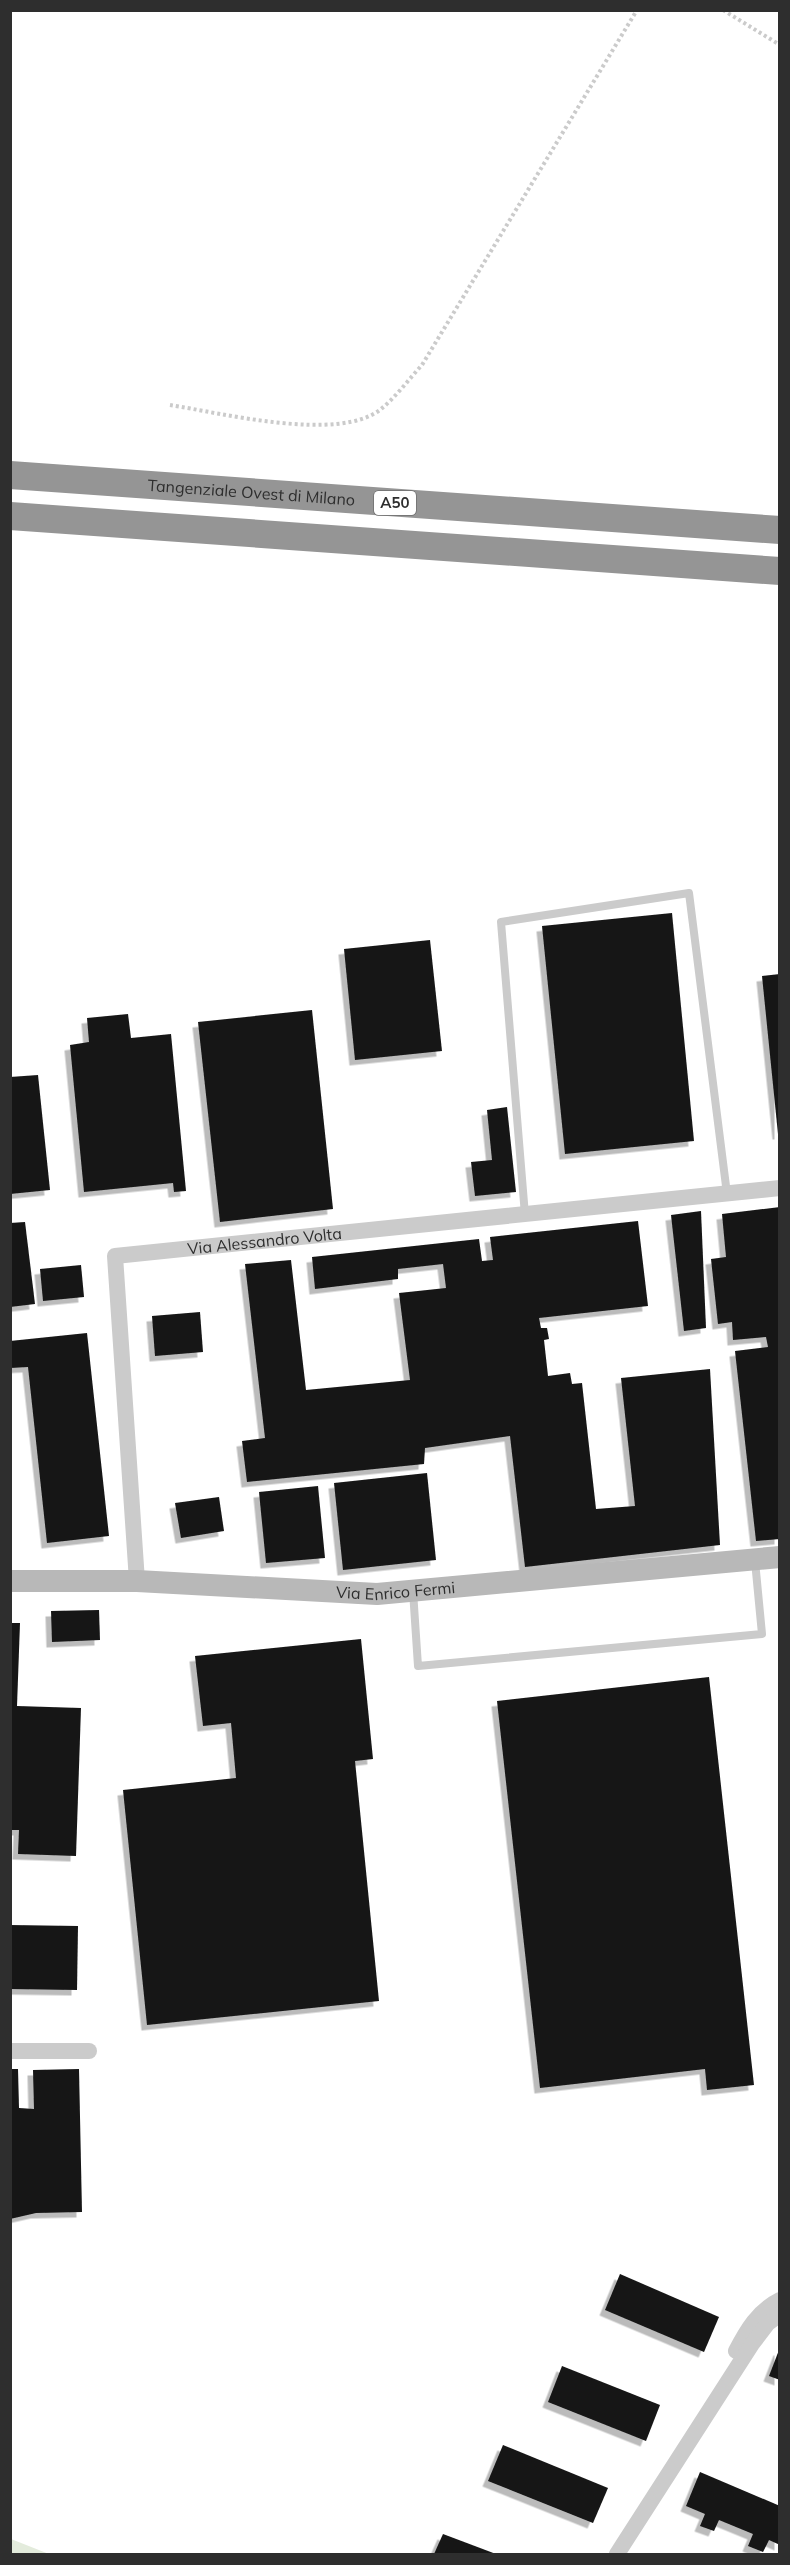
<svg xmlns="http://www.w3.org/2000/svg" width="790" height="2565" viewBox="0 0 790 2565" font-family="Mulish,sans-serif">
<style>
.green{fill:#e3ebdc}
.building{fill:#151515;filter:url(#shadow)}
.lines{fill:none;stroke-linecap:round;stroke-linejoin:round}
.path{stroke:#cbcbcb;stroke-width:4;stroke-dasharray:3 3;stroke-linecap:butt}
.lane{stroke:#cbcbcb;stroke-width:8}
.street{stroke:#cbcbcb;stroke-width:16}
.secondary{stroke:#b8b8b8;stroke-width:22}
.highway{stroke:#959595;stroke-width:28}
.labels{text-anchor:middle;stroke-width:6;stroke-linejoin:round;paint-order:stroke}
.shield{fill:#fff;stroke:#6d6d6d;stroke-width:1.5}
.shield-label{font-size:15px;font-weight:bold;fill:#2e2e2e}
.street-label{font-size:16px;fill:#2e2e2e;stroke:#fff}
</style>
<defs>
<filter id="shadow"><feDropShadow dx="-5.5" dy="5.5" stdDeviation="0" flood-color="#0004"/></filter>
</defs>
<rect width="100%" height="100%" fill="#fff"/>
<path class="green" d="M 10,2539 L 11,2539 L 49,2554 L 11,2554 Z"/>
<g class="building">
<path d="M 672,913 L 694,1141 L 565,1154 L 542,926 Z"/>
<path d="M 430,940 L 442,1051 L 355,1060 L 344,949 Z"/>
<path d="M 780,974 L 780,1134 L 778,1134 L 762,976 Z"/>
<path d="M 312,1010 L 333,1209 L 220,1222 L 198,1022 Z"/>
<path d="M 128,1014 L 131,1038 L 171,1034 L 186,1191 L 174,1192 L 173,1183 L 84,1192 L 70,1045 L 89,1042 L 87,1018 Z"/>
<path d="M 38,1075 L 50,1190 L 10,1194 L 10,1077 Z"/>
<path d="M 507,1107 L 516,1192 L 475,1196 L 471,1162 L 492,1160 L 487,1110 Z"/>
<path d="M 780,1207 L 780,1539 L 756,1541 L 735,1351 L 768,1347 L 766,1337 L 733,1340 L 732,1322 L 718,1324 L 711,1259 L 726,1257 L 722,1214 Z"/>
<path d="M 701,1211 L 706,1328 L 684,1331 L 671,1215 Z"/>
<path d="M 638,1221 L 648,1306 L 539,1318 L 541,1328 L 547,1328 L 549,1339 L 544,1340 L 548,1376 L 570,1373 L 572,1384 L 582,1383 L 596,1509 L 635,1506 L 621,1378 L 710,1369 L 720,1545 L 525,1567 L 510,1436 L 425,1448 L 424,1464 L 247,1482 L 242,1441 L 265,1438 L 245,1264 L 291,1260 L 306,1390 L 410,1380 L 399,1293 L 446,1288 L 443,1264 L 398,1269 L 398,1279 L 315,1289 L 312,1257 L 479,1239 L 482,1261 L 493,1260 L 490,1237 Z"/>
<path d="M 25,1222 L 35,1304 L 10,1307 L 10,1223 Z"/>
<path d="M 81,1265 L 84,1297 L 43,1301 L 40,1269 Z"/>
<path d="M 200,1312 L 203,1352 L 155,1356 L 152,1316 Z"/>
<path d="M 87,1333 L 109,1536 L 47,1543 L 28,1367 L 10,1368 L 10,1341 Z"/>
<path d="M 427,1473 L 436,1560 L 343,1570 L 334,1483 Z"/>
<path d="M 318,1486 L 325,1558 L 266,1563 L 259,1492 Z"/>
<path d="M 219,1497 L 224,1531 L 181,1538 L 175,1503 Z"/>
<path d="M 99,1610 L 100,1640 L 52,1642 L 51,1611 Z"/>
<path d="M 10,1623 L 20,1623 L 17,1706 L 81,1708 L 76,1856 L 18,1854 L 19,1830 L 10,1830 Z"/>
<path d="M 361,1639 L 373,1759 L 355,1761 L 379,2001 L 147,2025 L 123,1790 L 236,1778 L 231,1723 L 203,1726 L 195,1656 Z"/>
<path d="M 709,1677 L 754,2085 L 707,2090 L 705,2069 L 540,2088 L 497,1701 Z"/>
<path d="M 10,1925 L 78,1926 L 77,1990 L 10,1989 Z"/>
<path d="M 10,2069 L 18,2069 L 19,2108 L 34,2109 L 33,2070 L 79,2069 L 82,2212 L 36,2213 L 10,2219 Z"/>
<path d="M 620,2274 L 719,2317 L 704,2352 L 605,2310 Z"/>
<path d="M 779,2350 L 780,2350 L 780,2380 L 769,2376 Z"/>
<path d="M 562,2366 L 660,2405 L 646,2441 L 548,2402 Z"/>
<path d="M 503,2445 L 608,2488 L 593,2523 L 488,2481 Z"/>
<path d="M 700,2472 L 780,2506 L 780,2545 L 769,2540 L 763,2552 L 748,2546 L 753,2534 L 719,2520 L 714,2531 L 700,2526 L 705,2514 L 686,2506 Z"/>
<path d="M 443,2534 L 496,2554 L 434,2554 Z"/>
</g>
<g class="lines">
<g class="path">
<path d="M 723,10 L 780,45"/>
<path d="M 170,405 C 222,413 339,443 381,409 C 396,397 409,379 422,365 L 637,10"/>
</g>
<g class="lane">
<path d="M 525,1215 L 501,922 L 689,893 L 727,1194"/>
<path d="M 413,1591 L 418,1666 L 762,1634 L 755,1561"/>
</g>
<g class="street">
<path id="s1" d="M 137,1581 L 115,1256 L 780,1188"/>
<path d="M 10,2051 L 89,2051"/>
<path d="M 736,2351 C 747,2330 758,2311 780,2300"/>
<path d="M 617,2554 L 752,2344 L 768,2323 L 780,2314"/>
</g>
<path class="secondary" id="s2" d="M 10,1581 L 137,1581 L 377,1594 L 780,1557"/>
<g class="highway">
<path id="s3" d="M 10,475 L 780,530"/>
<path d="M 10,516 L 780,571"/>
</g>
</g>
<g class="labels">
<rect class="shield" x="374" y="491" width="42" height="24" rx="4.5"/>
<g class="shield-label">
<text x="395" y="508">A50</text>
</g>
<g class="street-label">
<text dy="6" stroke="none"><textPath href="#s3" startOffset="242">Tangenziale Ovest di Milano</textPath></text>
<text dy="6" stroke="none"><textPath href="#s1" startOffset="476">Via Alessandro Volta</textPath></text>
<text dy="6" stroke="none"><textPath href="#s2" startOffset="386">Via Enrico Fermi</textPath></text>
</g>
</g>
<rect width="790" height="2565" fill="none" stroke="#2e2e2e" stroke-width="24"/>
</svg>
